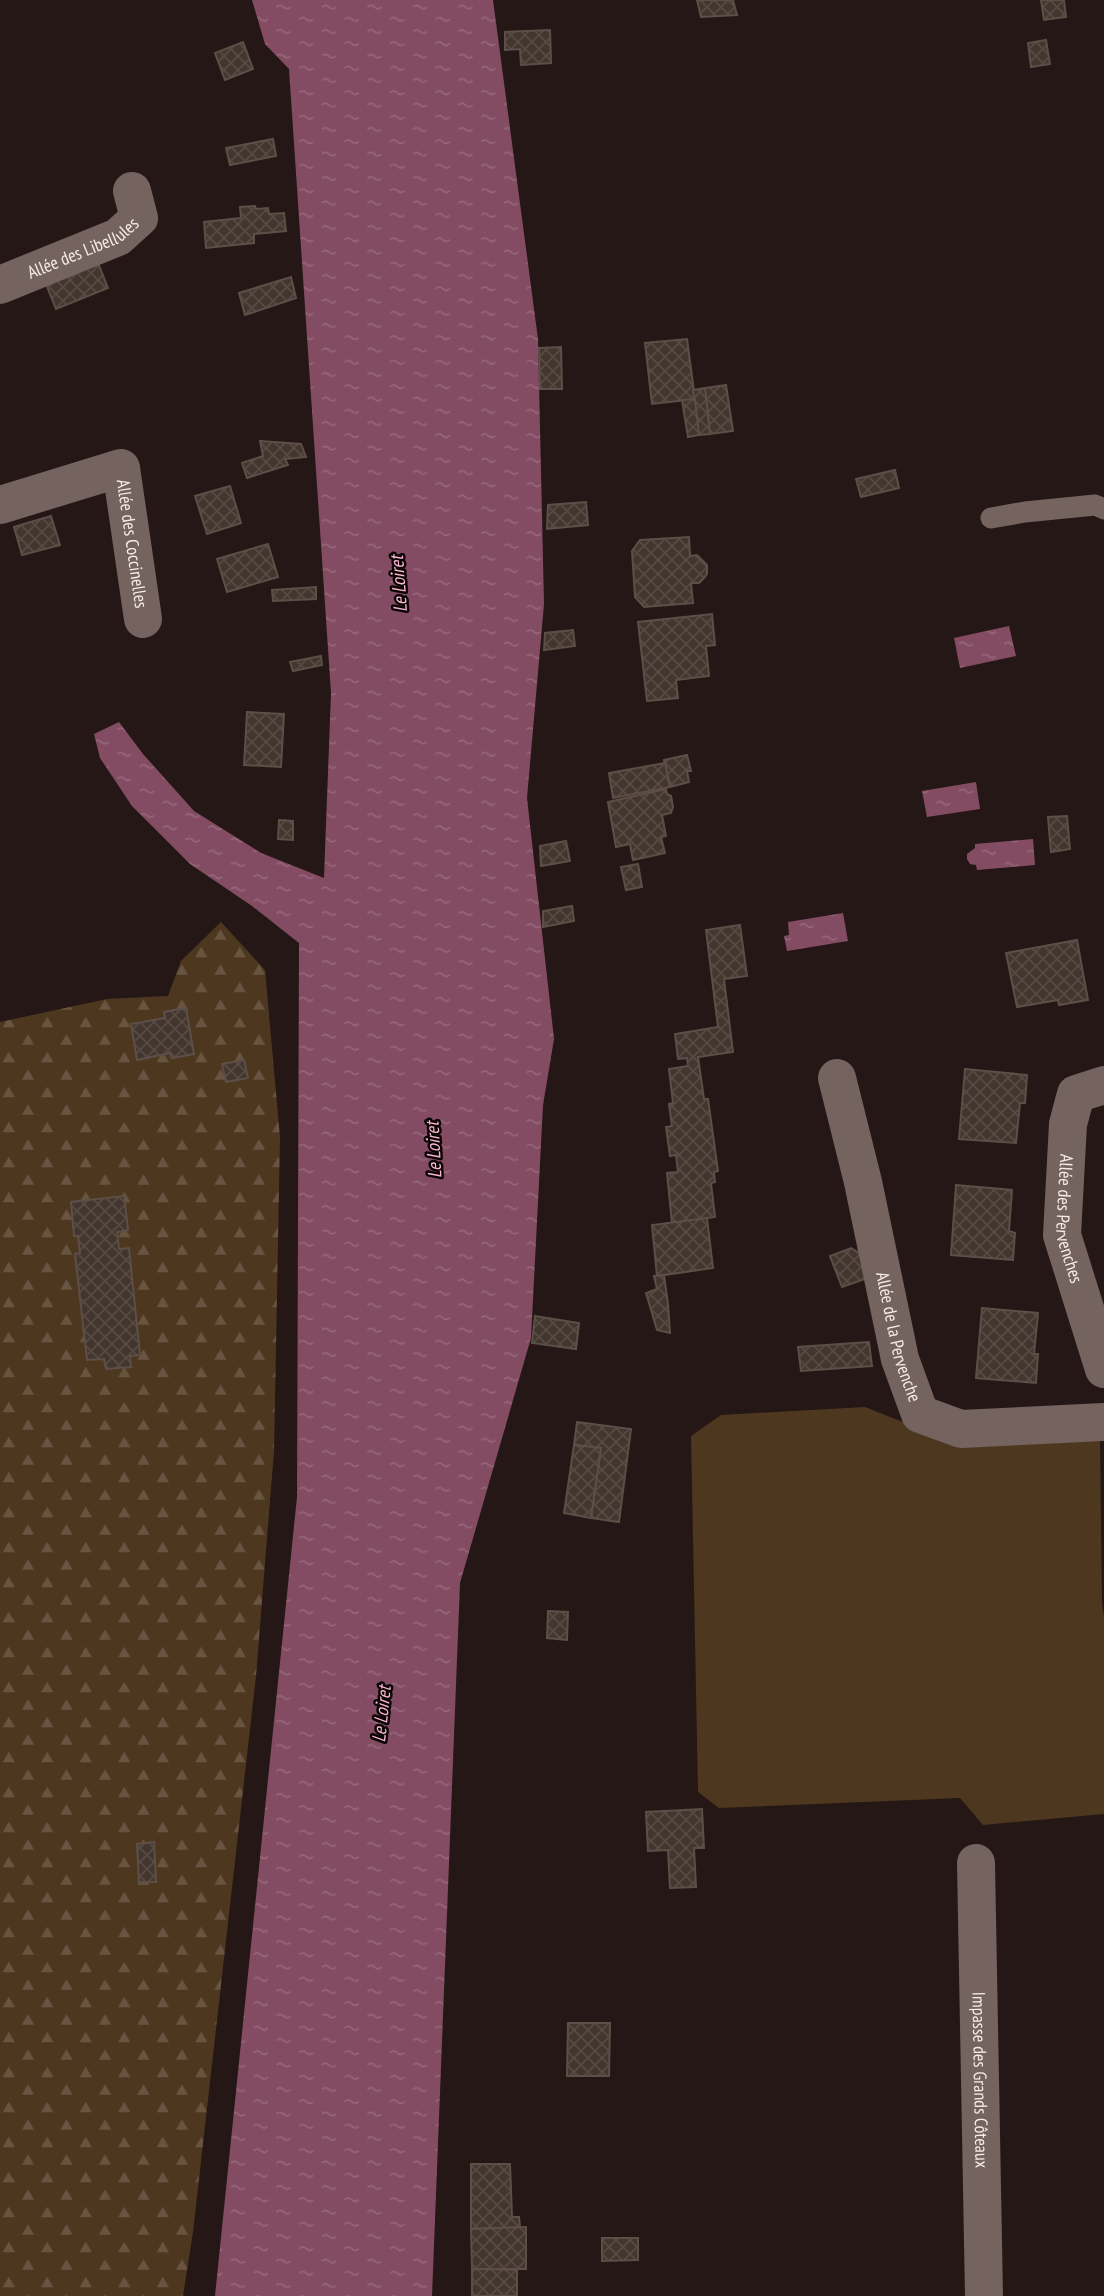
<svg xmlns="http://www.w3.org/2000/svg" width="1104" height="2296" viewBox="0 0 1104 2296" font-family="'PT Sans Narrow',sans-serif">
<style>
.grass{fill:#4e371f}
.forest{fill:url(#forest-firs)}
.water{fill:url(#water-ripples)}
.building{fill:url(#building-cross-hatch);stroke:#5d4f47;stroke-width:2}
.lines{fill:none;stroke-linecap:round;stroke-linejoin:round}
.service{stroke:#756360;stroke-width:21}
.minor{stroke:#756360;stroke-width:38}
.labels{text-anchor:middle;stroke-width:5;stroke-linejoin:round;paint-order:stroke}
.street-label{font-size:18px;fill:#f5ebe9;stroke:#0a0504}
.water-label{font-size:19px;font-style:italic;fill:#fcb6d2;stroke:#0a0504}
</style>
<defs>
<pattern id="forest-firs" width="22" height="20" patternUnits="userSpaceOnUse" patternTransform="scale(1.75)"><rect width="22" height="20" fill="#4e371f"/><path d="M5 1l3.5 6h-7zM16 11l3.5 6h-7z" fill="#685440"/></pattern>
<pattern id="water-ripples" width="26" height="14" patternUnits="userSpaceOnUse" patternTransform="scale(1.75)"><rect width="26" height="14" fill="#834c63"/><path d="M2 4q2-2 4 0t4 0M15 11q2-2 4 0t4 0" fill="none" stroke="#956679"/></pattern>
<pattern id="building-cross-hatch" width="8" height="8" patternUnits="userSpaceOnUse" patternTransform="scale(1.75)"><rect width="8" height="8" fill="#43362f"/><path d="M0 0l8 8M0 8l8-8" fill="none" stroke="#564a43"/></pattern>
</defs>
<rect width="100%" height="100%" fill="#251715"/>
<path class="grass" d="M 865,1407 L 943,1438 L 1100,1437 L 1102,1603 L 1104,1616 L 1104,1814 L 983,1825 L 960,1798 L 719,1808 L 698,1792 L 691,1436 L 721,1415 Z"/>
<path class="forest" d="M 221,922 L 265,970 L 280,1137 L 274,1451 L 256,1676 L 193,2232 L 183,2296 L 0,2296 L 0,1022 L 107,999 L 168,996 L 181,961 Z"/>
<g class="water">
<path d="M 252,0 L 493,0 L 538,339 L 544,604 L 527,798 L 554,1039 L 543,1105 L 531,1338 L 460,1583 L 432,2296 L 215,2296 L 297,1497 L 299,943 L 252,906 L 190,864 L 132,806 L 100,758 L 94,734 L 119,722 L 143,754 L 194,811 L 261,853 L 324,878 L 331,693 L 289,69 L 265,44 Z"/>
<path d="M 1009,626 L 1016,656 L 960,668 L 954,638 Z"/>
<path d="M 976,782 L 980,809 L 927,817 L 922,791 Z"/>
<path d="M 1033,839 L 1035,865 L 977,870 L 976,865 L 970,864 L 967,859 L 967,854 L 975,848 L 975,844 Z"/>
<path d="M 843,913 L 848,941 L 787,951 L 784,936 L 789,935 L 788,922 Z"/>
</g>
<g class="building">
<path d="M 697,0 L 733,0 L 737,15 L 701,17 Z"/>
<path d="M 1041,0 L 1064,0 L 1066,17 L 1044,20 Z"/>
<path d="M 550,30 L 551,63 L 521,65 L 520,49 L 505,50 L 505,32 Z"/>
<path d="M 1046,40 L 1050,64 L 1031,67 L 1028,43 Z"/>
<path d="M 243,42 L 253,69 L 225,80 L 215,53 Z"/>
<path d="M 273,139 L 276,156 L 230,165 L 226,148 Z"/>
<path d="M 255,206 L 256,209 L 268,208 L 269,214 L 284,213 L 286,231 L 254,234 L 254,243 L 206,248 L 204,222 L 241,218 L 240,207 Z"/>
<path d="M 98,263 L 108,288 L 56,309 L 46,284 Z"/>
<path d="M 291,277 L 296,298 L 245,315 L 239,293 Z"/>
<path d="M 687,339 L 695,399 L 652,404 L 645,343 Z"/>
<path d="M 561,347 L 562,389 L 540,389 L 539,348 Z"/>
<path d="M 726,385 L 733,431 L 710,434 L 705,388 Z"/>
<path d="M 705,388 L 710,434 L 699,435 L 693,390 Z"/>
<path d="M 695,399 L 699,435 L 688,437 L 682,400 Z"/>
<path d="M 260,441 L 301,444 L 306,457 L 285,459 L 288,465 L 247,478 L 242,463 L 263,456 Z"/>
<path d="M 895,470 L 899,488 L 861,497 L 856,479 Z"/>
<path d="M 230,486 L 241,523 L 207,534 L 195,496 Z"/>
<path d="M 586,502 L 588,525 L 547,529 L 548,505 Z"/>
<path d="M 51,516 L 60,545 L 22,555 L 14,527 Z"/>
<path d="M 689,537 L 690,556 L 697,555 L 707,565 L 707,574 L 704,578 L 699,583 L 691,583 L 693,603 L 644,607 L 635,597 L 632,551 L 640,540 Z"/>
<path d="M 268,544 L 278,577 L 227,592 L 217,559 Z"/>
<path d="M 316,587 L 316,599 L 273,601 L 272,590 Z"/>
<path d="M 712,614 L 715,645 L 706,646 L 709,676 L 676,680 L 678,698 L 647,701 L 638,622 Z"/>
<path d="M 573,630 L 575,646 L 544,650 L 545,633 Z"/>
<path d="M 321,656 L 322,665 L 293,671 L 290,662 Z"/>
<path d="M 247,712 L 284,714 L 281,767 L 244,765 Z"/>
<path d="M 687,755 L 691,771 L 687,771 L 689,782 L 670,787 L 664,760 Z"/>
<path d="M 665,763 L 670,787 L 613,798 L 609,773 Z"/>
<path d="M 666,789 L 667,794 L 671,796 L 673,807 L 671,813 L 662,815 L 666,836 L 661,837 L 665,853 L 633,860 L 630,844 L 616,847 L 608,802 Z"/>
<path d="M 1067,816 L 1070,849 L 1051,852 L 1048,817 Z"/>
<path d="M 279,820 L 293,821 L 293,840 L 278,839 Z"/>
<path d="M 566,841 L 570,861 L 541,866 L 540,846 Z"/>
<path d="M 638,864 L 642,887 L 626,890 L 621,867 Z"/>
<path d="M 572,906 L 574,921 L 543,927 L 543,911 Z"/>
<path d="M 740,925 L 747,976 L 724,979 L 733,1052 L 698,1057 L 704,1099 L 708,1099 L 718,1171 L 714,1172 L 715,1182 L 711,1183 L 715,1217 L 672,1223 L 667,1173 L 678,1172 L 676,1155 L 670,1156 L 666,1127 L 672,1126 L 669,1104 L 673,1103 L 669,1069 L 688,1066 L 687,1058 L 678,1059 L 675,1034 L 718,1027 L 706,930 Z"/>
<path d="M 1077,940 L 1088,1000 L 1059,1005 L 1058,1000 L 1017,1007 L 1006,953 Z"/>
<path d="M 186,1008 L 194,1054 L 172,1058 L 170,1053 L 137,1060 L 131,1024 L 165,1018 L 164,1012 Z"/>
<path d="M 244,1060 L 248,1078 L 226,1082 L 222,1064 Z"/>
<path d="M 965,1069 L 1027,1075 L 1025,1103 L 1020,1103 L 1016,1143 L 959,1139 Z"/>
<path d="M 956,1185 L 1012,1190 L 1009,1231 L 1015,1233 L 1013,1260 L 951,1255 Z"/>
<path d="M 124,1196 L 128,1230 L 117,1232 L 119,1249 L 129,1248 L 140,1355 L 130,1356 L 131,1367 L 106,1369 L 104,1359 L 87,1360 L 75,1254 L 80,1253 L 78,1236 L 74,1236 L 71,1202 Z"/>
<path d="M 707,1218 L 713,1268 L 657,1276 L 652,1225 Z"/>
<path d="M 851,1248 L 859,1253 L 868,1278 L 842,1287 L 830,1256 Z"/>
<path d="M 664,1275 L 668,1304 L 670,1333 L 657,1330 L 646,1293 L 657,1289 L 654,1276 Z"/>
<path d="M 982,1308 L 1038,1313 L 1034,1354 L 1038,1354 L 1036,1383 L 976,1378 Z"/>
<path d="M 535,1316 L 579,1323 L 576,1349 L 532,1343 Z"/>
<path d="M 869,1342 L 872,1366 L 801,1371 L 798,1347 Z"/>
<path d="M 577,1422 L 631,1429 L 619,1522 L 591,1518 L 601,1448 L 574,1445 Z"/>
<path d="M 574,1445 L 601,1448 L 591,1518 L 564,1513 Z"/>
<path d="M 548,1611 L 568,1612 L 567,1640 L 547,1638 Z"/>
<path d="M 702,1809 L 704,1848 L 694,1848 L 696,1887 L 670,1888 L 668,1850 L 648,1851 L 646,1812 Z"/>
<path d="M 154,1842 L 156,1882 L 139,1882 L 137,1844 Z"/>
<path d="M 568,2023 L 610,2023 L 609,2076 L 567,2076 Z"/>
<path d="M 471,2164 L 510,2164 L 512,2217 L 519,2217 L 520,2227 L 471,2229 Z"/>
<path d="M 526,2227 L 526,2269 L 472,2269 L 471,2229 Z"/>
<path d="M 602,2238 L 638,2238 L 638,2260 L 602,2261 Z"/>
<path d="M 472,2269 L 517,2270 L 517,2296 L 472,2296 Z"/>
</g>
<g class="lines">
<path class="service" d="M 991,518 L 1025,512 L 1095,505 L 1104,509"/>
<g class="minor">
<path id="s1" d="M 0,285 L 118,237 L 139,218 L 132,191"/>
<path id="s2" d="M 0,505 L 121,468 L 143,619"/>
<path id="s3" d="M 837,1078 L 863,1182 L 900,1359 L 920,1414 L 961,1429 L 1104,1422"/>
<path id="s4" d="M 1104,1085 L 1076,1094 L 1068,1124 L 1062,1235 L 1104,1369"/>
<path id="s5" d="M 976,1863 L 984,2296"/>
</g>
</g>
<g class="labels">
<g class="street-label">
<text dy="6" stroke="none"><textPath href="#s1" startOffset="91">Allée des Libellules</textPath></text>
<text dy="6" stroke="none"><textPath href="#s2" startOffset="203">Allée des Coccinelles</textPath></text>
<text dy="6" stroke="none"><textPath href="#s4" startOffset="156">Allée des Pervenches</textPath></text>
<text dy="6" stroke="none"><textPath href="#s3" startOffset="266">Allée de la Pervenche</textPath></text>
<text dy="6" stroke="none"><textPath href="#s5" startOffset="217">Impasse des Grands Côteaux</textPath></text>
</g>
<g class="water-label">
<text transform="translate(398 584) rotate(-94)" y="7">Le Loiret</text>
<text transform="translate(433 1150) rotate(-93)" y="7">Le Loiret</text>
<text transform="translate(381 1714) rotate(-84)" y="7">Le Loiret</text>
</g>
</g>
</svg>
